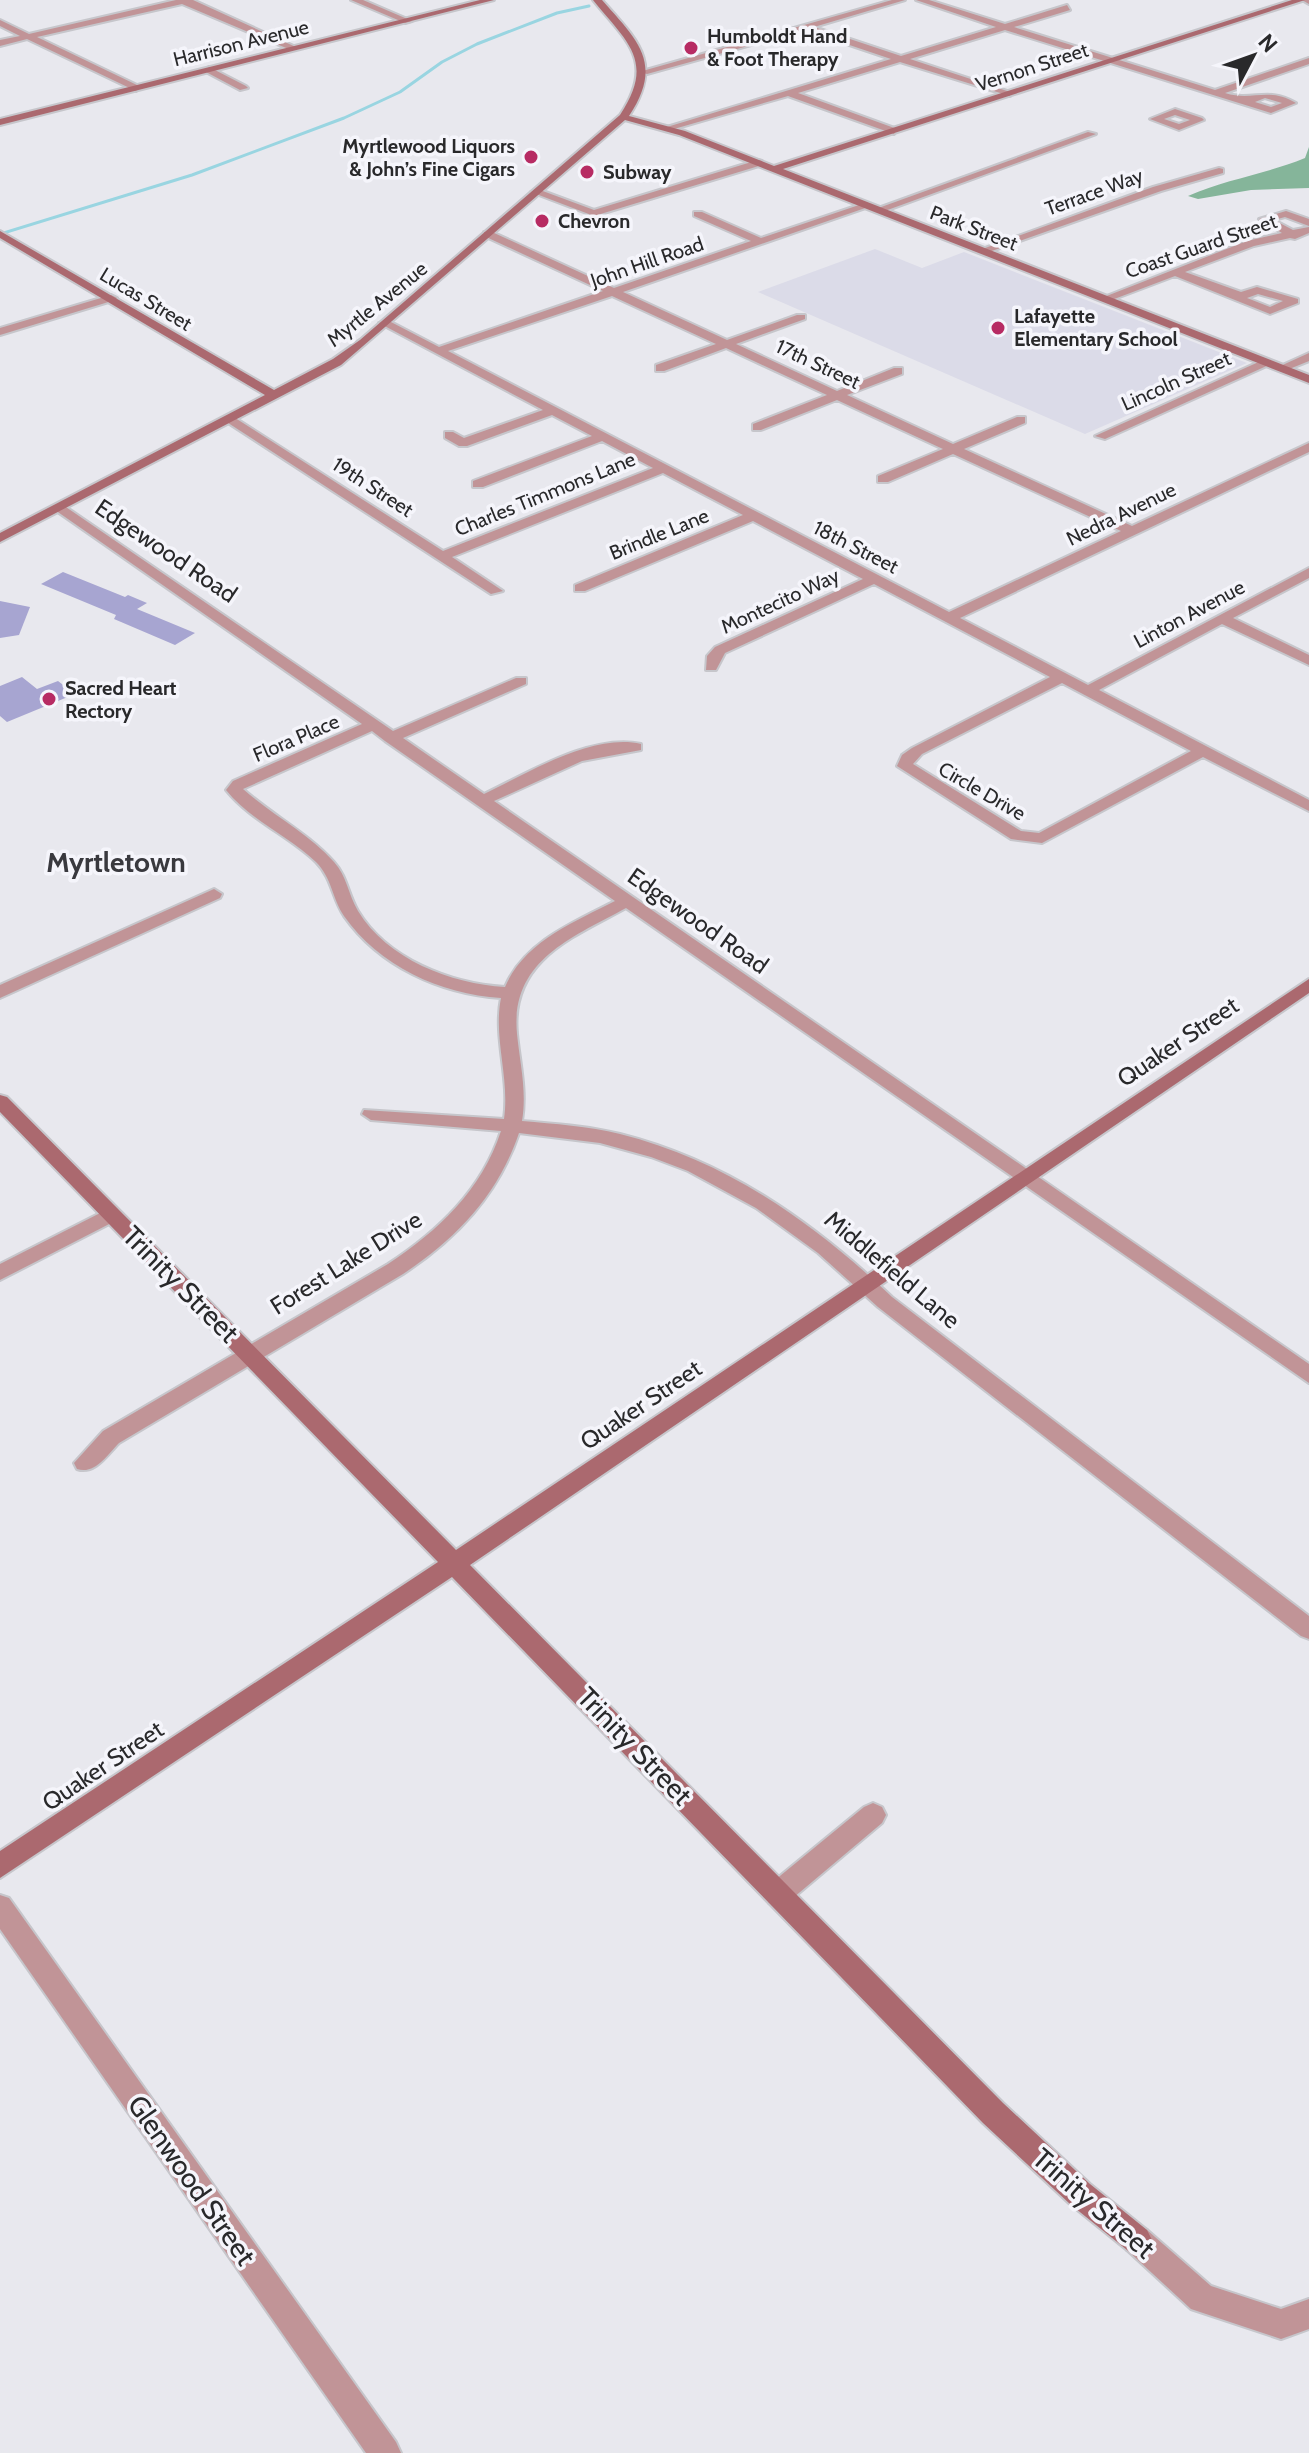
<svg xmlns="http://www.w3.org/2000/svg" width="1309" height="2453" viewBox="0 0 1309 2453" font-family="Cabin,sans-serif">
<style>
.built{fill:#dbdbe8}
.forest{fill:#85b59a}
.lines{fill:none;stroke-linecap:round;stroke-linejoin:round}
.stream{stroke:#99d5e1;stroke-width:3}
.building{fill:#a7a5d1}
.street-casing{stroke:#c6c6cb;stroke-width:4}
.secondary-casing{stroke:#c6c6cb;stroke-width:4}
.street{fill:#c19497;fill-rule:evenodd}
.secondary{fill:#ab696f;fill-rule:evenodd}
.poi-dot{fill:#b72b63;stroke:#f5f5fb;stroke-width:3}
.labels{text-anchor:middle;stroke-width:7;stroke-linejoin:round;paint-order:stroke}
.far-poi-label{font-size:20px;font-weight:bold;fill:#29292b;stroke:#f5f5fb;text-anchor:start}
.far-street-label{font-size:20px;fill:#29292b;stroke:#f5f5fb}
.street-label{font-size:24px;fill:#29292b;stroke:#f5f5fb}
.quarter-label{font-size:28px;font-weight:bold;fill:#39393e;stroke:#f5f5fb}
.near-street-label{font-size:28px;fill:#29292b;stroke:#f5f5fb}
</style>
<rect width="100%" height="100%" fill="#e8e8ee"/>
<path class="built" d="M 875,249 L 922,268 L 964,252 L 1247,363 L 1085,434 L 758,292 Z"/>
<path class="forest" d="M 1309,147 L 1309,188 L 1251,190 L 1198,199 L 1188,196 C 1226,179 1266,174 1305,158 Z"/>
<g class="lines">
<path class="stream" d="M 0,234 L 192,175 L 344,118 L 400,92 L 442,62 L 477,44 L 557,13 L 589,6"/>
</g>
<g class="building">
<path d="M 63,572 L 125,597 L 128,595 L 147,603 L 137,609 L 195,633 L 175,645 L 114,619 L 116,615 L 41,584 Z"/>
<path d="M 0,601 L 30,607 L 19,635 L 0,638 Z"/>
<path d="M 22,677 L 37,689 L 58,681 L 75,694 L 7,722 L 0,716 L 0,686 Z"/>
</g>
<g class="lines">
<defs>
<g id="street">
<path d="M 176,0 L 193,0 L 298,48 L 291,50 L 182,4 L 37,37 L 139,86 L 136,91 L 27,39 L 0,46 L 0,40 L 20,36 L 0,26 L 0,20 L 29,34 Z"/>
<path d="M 351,0 L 363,0 L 412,21 L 405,23 Z"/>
<path d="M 892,0 L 905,0 L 814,27 L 901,56 L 996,27 L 916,0 L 929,0 L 1005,24 L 1067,5 L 1070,10 L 1014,27 L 1215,90 L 1309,58 L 1309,64 L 1225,93 C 1253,102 1267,86 1296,103 L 1271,113 L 1005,30 L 910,59 L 1010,92 L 1010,96 L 900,62 L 798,93 L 897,129 L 894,134 L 788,96 L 667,131 L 667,127 L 891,59 L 805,30 L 647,74 L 639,72 ZM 1265,98 L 1282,103 L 1271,107 L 1255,102 Z"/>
<path d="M 1302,0 L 1309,0 L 1309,4 Z"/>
<path d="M 209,67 L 246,86 L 248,88 L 240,90 L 206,72 Z"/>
<path d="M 1175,109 L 1202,118 L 1204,120 L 1179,130 L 1150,119 ZM 1175,115 L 1190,120 L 1179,124 L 1164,119 Z"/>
<path d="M 1088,132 L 1096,134 L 882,212 L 873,210 Z"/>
<path d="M 758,160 L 762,161 L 762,165 L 594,216 L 531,192 L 540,190 L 594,210 Z"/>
<path d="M 1219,168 L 1223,169 L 1223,173 L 1161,191 L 986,253 L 977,251 L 1153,187 Z"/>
<path d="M 862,204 L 871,206 L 623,292 L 727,340 L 797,315 L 805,315 L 805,319 L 736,344 L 837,391 L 894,368 L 902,368 L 902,374 L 847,395 L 953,444 L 1017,417 L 1025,417 L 1025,423 L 964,449 L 1132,526 L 1309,443 L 1309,452 L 960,618 L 1088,685 L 1309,568 L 1309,578 L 1233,618 L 1309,655 L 1309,665 L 1222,624 L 1099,690 L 1309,800 L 1309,811 L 1203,757 L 1042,843 L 1011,839 L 897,766 L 902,755 L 912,748 L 1050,677 L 874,584 L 725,653 L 716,670 L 706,670 L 707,656 L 715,647 L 863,579 L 753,521 L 585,591 L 575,591 L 575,585 L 743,515 L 663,473 L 452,557 L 503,591 L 491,594 L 222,419 L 232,416 L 443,551 L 653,468 L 602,441 L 483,487 L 473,487 L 473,481 L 592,436 L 552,415 L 467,446 L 459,446 L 445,438 L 445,432 L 453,432 L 464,438 L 543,410 L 379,323 L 389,321 L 439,347 L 603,291 L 484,236 L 484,232 L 492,232 L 614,288 L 751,241 L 694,216 L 694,212 L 702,212 L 761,238 ZM 612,296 L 716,344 L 656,365 L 656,371 L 664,371 L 726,348 L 827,395 L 753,424 L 753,430 L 761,430 L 837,400 L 943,449 L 878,476 L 878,482 L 888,482 L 953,454 L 1121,531 L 949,612 L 448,351 ZM 1062,683 L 1191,751 L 1039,833 L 1021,831 L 913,764 L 922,754 Z"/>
<path d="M 1286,211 L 1309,219 L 1309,226 L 1285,217 L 1274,220 L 1293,230 L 1309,227 L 1309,233 L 1295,239 L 1290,238 L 1254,246 L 1185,272 L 1241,292 L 1257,287 L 1298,299 L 1298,303 L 1270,314 L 1175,276 L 1109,301 L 1099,299 L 1247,241 L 1282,233 L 1259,219 ZM 1258,294 L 1283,301 L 1270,307 L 1247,298 Z"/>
<path d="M 111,295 L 117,298 L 115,300 L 0,335 L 0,328 Z"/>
<path d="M 1309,353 L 1309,361 L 1282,372 L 1276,368 Z"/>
<path d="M 1263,360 L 1273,363 L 1105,439 L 1095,436 Z"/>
<path d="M 60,503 L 393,731 L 516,678 L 526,678 L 526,684 L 403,738 L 484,794 C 528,773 592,733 641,744 L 641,750 L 582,761 L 494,801 L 1309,1364 L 1309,1383 L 626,908 C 571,938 510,961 517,1034 C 520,1064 527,1091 522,1121 C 555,1124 588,1126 620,1134 C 727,1161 813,1222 892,1297 L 1309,1616 L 1309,1639 L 1301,1636 L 878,1307 L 818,1253 L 756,1208 L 688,1171 L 651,1157 L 600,1143 L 519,1133 C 498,1195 456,1239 403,1274 L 119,1443 C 107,1455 95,1475 77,1469 L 74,1463 L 103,1431 L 388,1264 C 438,1231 482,1190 501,1131 L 371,1120 L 362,1114 L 364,1110 L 504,1119 C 510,1078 493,1038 501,998 C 440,994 379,966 344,916 C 332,898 332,878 316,862 C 289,836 250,820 226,790 L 233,781 L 362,724 L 55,510 L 53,507 ZM 372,731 L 385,741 L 615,901 C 574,922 524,942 505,987 C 451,984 387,959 358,911 C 348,894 347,876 334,862 C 308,833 272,815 243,789 Z"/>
<path d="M 214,889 L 222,894 L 220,898 L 0,998 L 0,985 Z"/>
<path d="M 112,1207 L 122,1214 L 119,1219 L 0,1280 L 0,1264 Z"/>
<path d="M 873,1803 L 882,1807 L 886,1815 L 882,1823 L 787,1903 L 778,1906 L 769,1903 L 765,1894 L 769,1885 L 864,1807 Z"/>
<path d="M 0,1895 L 9,1898 L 396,2442 L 401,2453 L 366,2453 L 0,1929 Z"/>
<path d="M 1137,2225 L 1147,2230 L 1211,2286 L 1281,2309 L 1309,2299 L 1309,2329 L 1281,2339 L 1191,2309 L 1127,2250 L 1122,2240 L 1127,2230 Z"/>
</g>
<g id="secondary">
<path d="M 480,0 L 494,0 L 0,125 L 0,119 Z"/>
<path d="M 593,0 L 602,0 C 638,41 664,63 629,116 L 685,131 L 774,166 L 1292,0 L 1305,0 L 783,169 L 1309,375 L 1309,383 L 679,135 L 625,120 L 341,365 L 0,542 L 0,533 L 265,395 L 0,238 L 0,231 L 274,390 L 333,359 L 360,340 L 620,115 C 656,61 627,42 593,0 Z"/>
<path d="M 1309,979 L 1309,993 L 470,1565 L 1003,2103 L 1090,2184 L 1147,2230 L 1152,2240 L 1147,2250 L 1137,2255 L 1127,2250 L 1070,2204 L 983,2123 L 452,1577 L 0,1878 L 0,1851 L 438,1562 L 0,1112 L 0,1095 L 7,1097 L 456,1550 Z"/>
</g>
</defs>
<use href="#street" class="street-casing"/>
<use href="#secondary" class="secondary-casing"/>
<use href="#street" class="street"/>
<use href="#secondary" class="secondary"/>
</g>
<g class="poi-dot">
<circle cx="691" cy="48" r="8"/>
<circle cx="531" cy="157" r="8"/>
<circle cx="587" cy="172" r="8"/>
<circle cx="542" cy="221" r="8"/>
<circle cx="998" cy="328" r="8"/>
<circle cx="49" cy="699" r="8"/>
</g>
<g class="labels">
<g class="far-poi-label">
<text x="707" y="43">Humboldt Hand<tspan x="707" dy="23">&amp; Foot Therapy</tspan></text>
<text x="515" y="153" text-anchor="end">Myrtlewood Liquors<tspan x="515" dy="23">&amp; John’s Fine Cigars</tspan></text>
<text x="603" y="179">Subway</text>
<text x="558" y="228">Chevron</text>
<text x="1014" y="323">Lafayette<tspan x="1014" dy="23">Elementary School</tspan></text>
<text x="65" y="695">Sacred Heart<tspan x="65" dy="23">Rectory</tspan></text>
</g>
<g class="far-street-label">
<text transform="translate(241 43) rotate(-14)" y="7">Harrison Avenue</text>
<text transform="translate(1032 67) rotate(-18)" y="7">Vernon Street</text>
<text transform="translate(1094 192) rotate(-20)" y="7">Terrace Way</text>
<text transform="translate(974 228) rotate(21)" y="7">Park Street</text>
<text transform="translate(1201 246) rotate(-19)" y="7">Coast Guard Street</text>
<text transform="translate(647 262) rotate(-19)" y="7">John Hill Road</text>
<text transform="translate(146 299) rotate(31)" y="7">Lucas Street</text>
<text transform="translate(377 304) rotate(-39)" y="7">Myrtle Avenue</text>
<text transform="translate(818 364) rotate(25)" y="7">17th Street</text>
<text transform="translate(1176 381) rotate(-24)" y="7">Lincoln Street</text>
<text transform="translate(373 487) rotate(33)" y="7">19th Street</text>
<text transform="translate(545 494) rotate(-22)" y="7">Charles Timmons Lane</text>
<text transform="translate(1121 514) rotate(-26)" y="7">Nedra Avenue</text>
<text transform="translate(659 534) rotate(-22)" y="7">Brindle Lane</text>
<text transform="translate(856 547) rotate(27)" y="7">18th Street</text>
<text transform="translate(780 601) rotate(-25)" y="7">Montecito Way</text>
<text transform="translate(1189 614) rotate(-28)" y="7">Linton Avenue</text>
<text transform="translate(296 738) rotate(-23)" y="7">Flora Place</text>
<text transform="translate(982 791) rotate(30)" y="7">Circle Drive</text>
</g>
<g class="street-label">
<text transform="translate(166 551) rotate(34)" y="8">Edgewood Road</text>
<text transform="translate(698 921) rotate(35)" y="8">Edgewood Road</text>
<text transform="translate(1178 1042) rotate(-34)" y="8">Quaker Street</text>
<text transform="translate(346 1263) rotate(-32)" y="8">Forest Lake Drive</text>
<text transform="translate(892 1270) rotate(40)" y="8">Middlefield Lane</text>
<text transform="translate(641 1405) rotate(-34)" y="8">Quaker Street</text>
<text transform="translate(103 1766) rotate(-34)" y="8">Quaker Street</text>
</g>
<g class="quarter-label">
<text x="116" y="872">Myrtletown</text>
</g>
<g class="near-street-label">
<text transform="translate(181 1284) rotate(45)" y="10">Trinity Street</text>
<text transform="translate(635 1746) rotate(46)" y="10">Trinity Street</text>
<text transform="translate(192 2180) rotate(55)" y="10">Glenwood Street</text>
<text transform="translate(1094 2203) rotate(41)" y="10">Trinity Street</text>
</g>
</g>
<g transform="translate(1253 56) rotate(49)" stroke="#f5f5fb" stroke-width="6" paint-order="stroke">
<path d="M0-6L14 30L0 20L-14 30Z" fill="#29292b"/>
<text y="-12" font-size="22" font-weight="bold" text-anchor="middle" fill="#29292b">N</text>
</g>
</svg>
